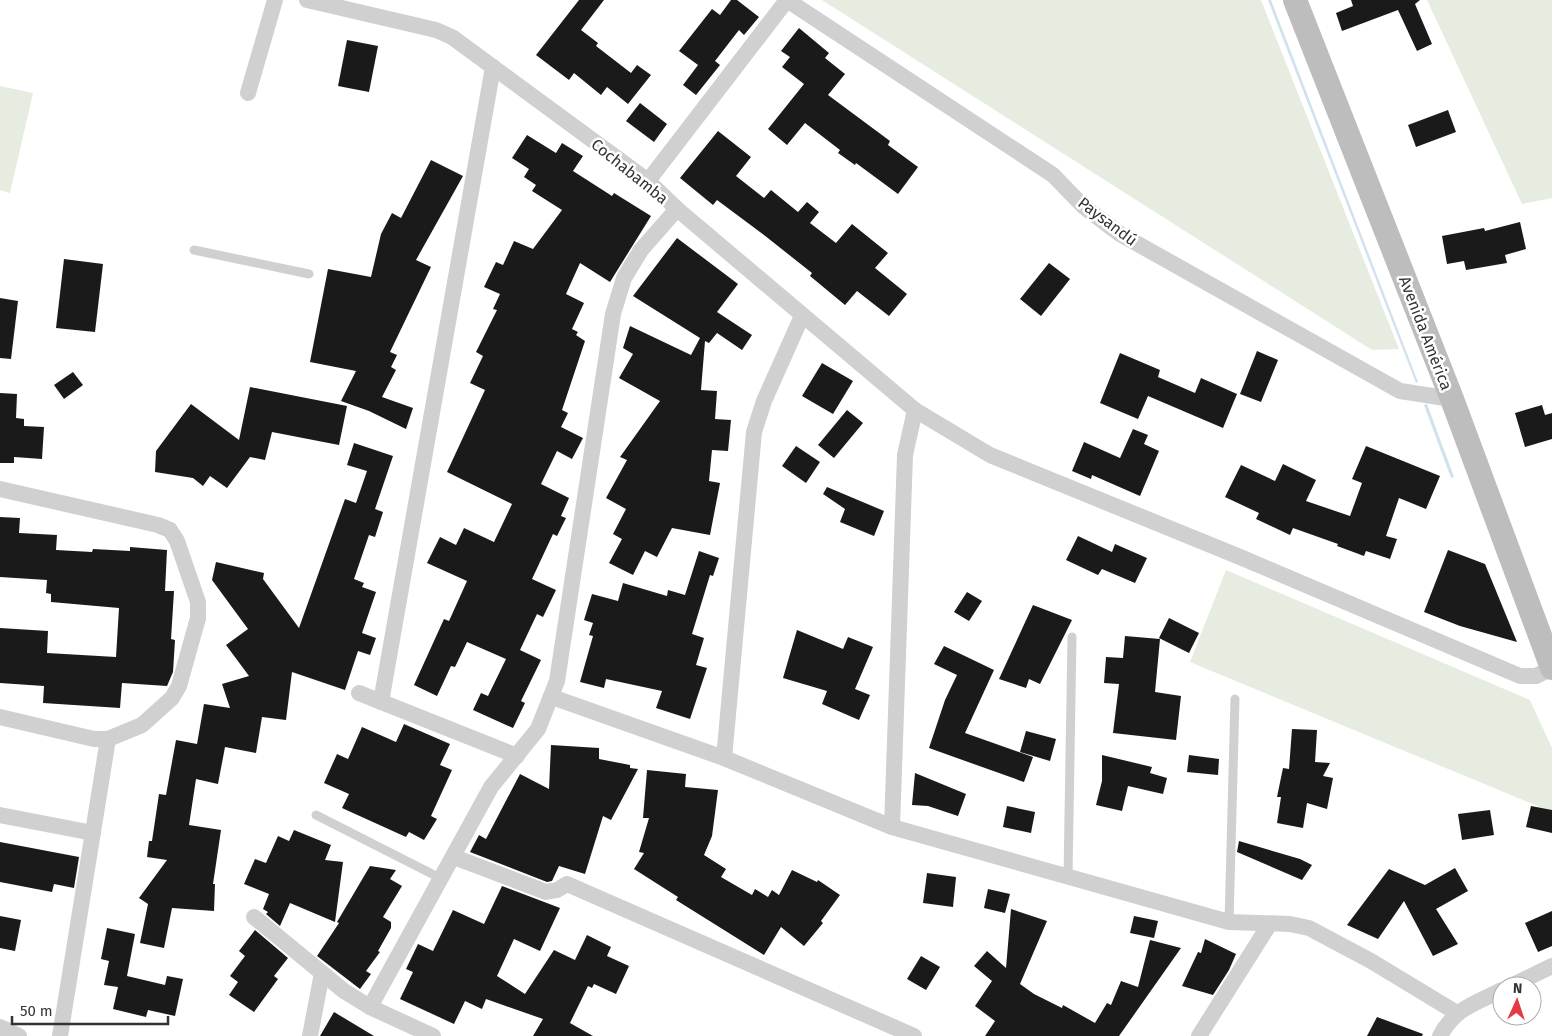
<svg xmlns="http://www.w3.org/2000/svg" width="1552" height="1036" viewBox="0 0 1552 1036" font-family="'Fira Sans',sans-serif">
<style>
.green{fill:#e6ecdf}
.water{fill:#cfe2ee}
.building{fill:#1a1a1a}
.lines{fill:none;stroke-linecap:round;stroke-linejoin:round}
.service{stroke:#d0d0d0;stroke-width:9}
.minor{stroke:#d0d0d0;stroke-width:16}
.secondary{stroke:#bdbdbd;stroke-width:24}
.labels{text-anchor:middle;stroke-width:5;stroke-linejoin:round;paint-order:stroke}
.street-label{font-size:16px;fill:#333;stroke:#fff}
</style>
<rect width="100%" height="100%" fill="#fff"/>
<g class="green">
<path d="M 822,0 L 1261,0 L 1399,349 L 1372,350 Z"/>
<path d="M 1427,0 L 1552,0 L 1552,198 L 1522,204 Z"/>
<path d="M 0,86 L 33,93 L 10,193 L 0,190 Z"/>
<path d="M 1226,570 L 1530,700 L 1552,748 L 1552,812 L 1190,662 Z"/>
</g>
<g class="water">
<path d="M 1268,0 L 1271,0 L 1418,382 L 1416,383 Z"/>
<path d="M 1427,404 L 1454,477 L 1451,478 L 1424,405 Z"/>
</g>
<g class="building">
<path d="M 579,0 L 604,0 L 581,30 L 598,43 L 596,46 L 631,73 L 637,65 L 651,75 L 628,104 L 607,87 L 601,95 L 574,73 L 569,80 L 536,55 Z"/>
<path d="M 731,0 L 737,0 L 759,17 L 744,35 L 739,30 L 715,61 L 720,65 L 696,95 L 683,85 L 698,65 L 679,51 L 712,9 L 720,15 Z"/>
<path d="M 1351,0 L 1420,0 L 1415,4 L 1432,44 L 1417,51 L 1398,10 L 1342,31 L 1336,13 L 1353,6 Z"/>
<path d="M 799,28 L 829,53 L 825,58 L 845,74 L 828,95 L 890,141 L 888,145 L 918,167 L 898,194 L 856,163 L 855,165 L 838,153 L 840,150 L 805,123 L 787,145 L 768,129 L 804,84 L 782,67 L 790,57 L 781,51 Z"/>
<path d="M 347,40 L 378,46 L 369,92 L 338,86 Z"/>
<path d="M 640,103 L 667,124 L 654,142 L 626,121 Z"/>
<path d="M 1448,110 L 1456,132 L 1416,147 L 1408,125 Z"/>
<path d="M 718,131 L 751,157 L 736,176 L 764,198 L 771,190 L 798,212 L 807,202 L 819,212 L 810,223 L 836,243 L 852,224 L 888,253 L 875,268 L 907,294 L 889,316 L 857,291 L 845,305 L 810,276 L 812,273 L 764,235 L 717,200 L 713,205 L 680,178 Z"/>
<path d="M 527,135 L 556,153 L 562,143 L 583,156 L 573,171 L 612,196 L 614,193 L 651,216 L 610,282 L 580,263 L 566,294 L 584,303 L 572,329 L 578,332 L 576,335 L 585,341 L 562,410 L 568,413 L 561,427 L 583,438 L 572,459 L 557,451 L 541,484 L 569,498 L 561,516 L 566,518 L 557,536 L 553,534 L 532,579 L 556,590 L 543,617 L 537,614 L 520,650 L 541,660 L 521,701 L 525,703 L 513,728 L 473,710 L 481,693 L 488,696 L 506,659 L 467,642 L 455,667 L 451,666 L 437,696 L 414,685 L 444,619 L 449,621 L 467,581 L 427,563 L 440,537 L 456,545 L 464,528 L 494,542 L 512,504 L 447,472 L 485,390 L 470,383 L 483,356 L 476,352 L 497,310 L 493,309 L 500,294 L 484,287 L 496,262 L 503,265 L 514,241 L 533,249 L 562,210 L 532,191 L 536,185 L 524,177 L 529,169 L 512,158 Z"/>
<path d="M 431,160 L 463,176 L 416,260 L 431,267 L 390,352 L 397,355 L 391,367 L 396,370 L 382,397 L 413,408 L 406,429 L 369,411 L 341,401 L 356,371 L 310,362 L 328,269 L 371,277 L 381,234 L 392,213 L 401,218 Z"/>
<path d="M 1520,222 L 1526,249 L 1505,255 L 1507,263 L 1466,270 L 1464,261 L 1447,264 L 1442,236 L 1484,228 L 1485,231 Z"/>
<path d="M 677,238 L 738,284 L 717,312 L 752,335 L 742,350 L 717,333 L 709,343 L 705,341 L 701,390 L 717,391 L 715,419 L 731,420 L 728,451 L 712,450 L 709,481 L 720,483 L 710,535 L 672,528 L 657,557 L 645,551 L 633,575 L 609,563 L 622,539 L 613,534 L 626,509 L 606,498 L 627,460 L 620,457 L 660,401 L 619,378 L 633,354 L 623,348 L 630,326 L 691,355 L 700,338 L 633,296 Z"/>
<path d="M 64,259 L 103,264 L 95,332 L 56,328 Z"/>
<path d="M 1049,263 L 1070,279 L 1041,316 L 1020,299 Z"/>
<path d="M 0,298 L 18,301 L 11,359 L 0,358 Z"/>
<path d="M 1257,351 L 1278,360 L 1261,402 L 1240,394 Z"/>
<path d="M 1120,353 L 1160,370 L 1158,377 L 1195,393 L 1201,378 L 1237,394 L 1223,428 L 1148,396 L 1138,419 L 1100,403 Z"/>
<path d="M 822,363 L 853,381 L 833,414 L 802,396 Z"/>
<path d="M 73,372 L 83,385 L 64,399 L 54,385 Z"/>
<path d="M 250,387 L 347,406 L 339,445 L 272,432 L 265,460 L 250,457 L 227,488 L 210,476 L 203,486 L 193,478 L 155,472 L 156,451 L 191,404 L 239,440 Z"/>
<path d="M 0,393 L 17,394 L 16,418 L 24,419 L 24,426 L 44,427 L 42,459 L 14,457 L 14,463 L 0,463 Z"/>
<path d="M 1542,405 L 1545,415 L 1552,413 L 1552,439 L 1525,447 L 1515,413 Z"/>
<path d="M 847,410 L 863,423 L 834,458 L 818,445 Z"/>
<path d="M 1133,429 L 1148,435 L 1144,444 L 1159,451 L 1140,496 L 1092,475 L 1091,479 L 1072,471 L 1084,442 L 1120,458 Z"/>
<path d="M 354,443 L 393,456 L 375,509 L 383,512 L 375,537 L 369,535 L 354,579 L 364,583 L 362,587 L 376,592 L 362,633 L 376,638 L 370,655 L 358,651 L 345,690 L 292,672 L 286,720 L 262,717 L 256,753 L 225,747 L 218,784 L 196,779 L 189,825 L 221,830 L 213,884 L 215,884 L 214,911 L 172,908 L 164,948 L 140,943 L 148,904 L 139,898 L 167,860 L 147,857 L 149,841 L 152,841 L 159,794 L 166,795 L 176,740 L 197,744 L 204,704 L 230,708 L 222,684 L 249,676 L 226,645 L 248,629 L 212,580 L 216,562 L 264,573 L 263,579 L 299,628 L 345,499 L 356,503 L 367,471 L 347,465 Z"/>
<path d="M 796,446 L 820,462 L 806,483 L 782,466 Z"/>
<path d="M 1366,446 L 1440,476 L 1426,509 L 1399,498 L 1386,536 L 1397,539 L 1390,559 L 1366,551 L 1364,556 L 1356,553 L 1337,546 L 1338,544 L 1293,528 L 1290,535 L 1256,519 L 1259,513 L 1225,497 L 1241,465 L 1275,481 L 1283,464 L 1316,480 L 1306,501 L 1350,516 L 1362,483 L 1352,479 Z"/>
<path d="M 827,487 L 884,511 L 874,536 L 840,522 L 845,509 L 823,494 Z"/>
<path d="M 0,517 L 20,518 L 19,533 L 57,535 L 56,550 L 92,552 L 93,549 L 130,551 L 130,547 L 167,550 L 165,591 L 174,591 L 171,639 L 175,640 L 173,672 L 167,686 L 122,683 L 120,708 L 43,703 L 44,686 L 0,683 L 0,628 L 48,631 L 47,653 L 116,657 L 119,608 L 51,602 L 51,594 L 46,593 L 47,580 L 0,577 Z"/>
<path d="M 1078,536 L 1112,552 L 1115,544 L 1147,558 L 1135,583 L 1102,569 L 1098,575 L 1066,560 Z"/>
<path d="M 1448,550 L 1485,564 L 1517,642 L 1460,626 L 1424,612 Z"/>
<path d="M 699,551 L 719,558 L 713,576 L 710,575 L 692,634 L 704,638 L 696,665 L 707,668 L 690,719 L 656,708 L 662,691 L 606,679 L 604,688 L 580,682 L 593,636 L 589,635 L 593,623 L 584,620 L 592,594 L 618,601 L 623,583 L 667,596 L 668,590 L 685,595 Z"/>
<path d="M 967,592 L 982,601 L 969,621 L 954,612 Z"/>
<path d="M 1033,605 L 1072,620 L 1040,684 L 1029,679 L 1026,688 L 999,679 Z"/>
<path d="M 1169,618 L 1199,633 L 1189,653 L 1159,638 Z"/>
<path d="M 797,630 L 843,649 L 848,637 L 873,647 L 855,689 L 870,695 L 859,720 L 822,704 L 827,691 L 783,678 Z"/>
<path d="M 1125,636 L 1160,639 L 1155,692 L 1181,696 L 1176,740 L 1113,733 L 1119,684 L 1104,683 L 1106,657 L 1123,658 Z"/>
<path d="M 944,646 L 994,670 L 965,733 L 1033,757 L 1024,782 L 929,748 L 945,700 L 957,675 L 934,664 Z"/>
<path d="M 404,724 L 450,744 L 440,765 L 452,770 L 431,816 L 437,819 L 424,840 L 409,832 L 406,837 L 342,808 L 349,794 L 324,783 L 337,754 L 348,759 L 362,727 L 396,742 Z"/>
<path d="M 1292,729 L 1317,730 L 1315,762 L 1330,763 L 1323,776 L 1333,778 L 1327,809 L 1307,803 L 1303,828 L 1277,823 L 1281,797 L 1277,797 L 1283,768 L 1289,769 Z"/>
<path d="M 1026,731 L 1056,739 L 1050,761 L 1020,752 Z"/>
<path d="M 551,745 L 599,748 L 599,759 L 630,765 L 630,768 L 638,769 L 611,820 L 603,816 L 585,874 L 559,866 L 552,881 L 547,882 L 470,852 L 479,835 L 486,839 L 520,774 L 549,789 Z"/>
<path d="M 1102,755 L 1152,767 L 1150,773 L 1167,778 L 1163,794 L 1128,786 L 1122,811 L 1096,805 L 1102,781 Z"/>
<path d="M 1189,755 L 1219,759 L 1218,775 L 1187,772 Z"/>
<path d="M 647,770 L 686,774 L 685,787 L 718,790 L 712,836 L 704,855 L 726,869 L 721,877 L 752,895 L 755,889 L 768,897 L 772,890 L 779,895 L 792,870 L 817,882 L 818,880 L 840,895 L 821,921 L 823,923 L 804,946 L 781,927 L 764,955 L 676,900 L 678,897 L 634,869 L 644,853 L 639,852 L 649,818 L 643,818 Z"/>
<path d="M 915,773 L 966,794 L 958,816 L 928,806 L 912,805 Z"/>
<path d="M 1007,806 L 1035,812 L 1031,833 L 1003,827 Z"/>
<path d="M 1531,806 L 1552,810 L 1552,833 L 1526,827 Z"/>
<path d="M 1490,810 L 1494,835 L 1462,840 L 1458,814 Z"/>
<path d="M 294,830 L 331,845 L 325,860 L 343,862 L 335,922 L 290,903 L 280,926 L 266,914 L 268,912 L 263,909 L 269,894 L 244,884 L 255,859 L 266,863 L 278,836 L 289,841 Z"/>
<path d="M 1239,841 L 1300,859 L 1312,865 L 1302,880 L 1237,852 Z"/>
<path d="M 0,842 L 79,857 L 74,888 L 54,884 L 52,892 L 0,882 Z"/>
<path d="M 370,866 L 396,870 L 390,879 L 402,886 L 383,917 L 391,922 L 391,928 L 378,951 L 380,952 L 366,971 L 371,974 L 360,989 L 317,956 L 339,923 L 337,922 Z"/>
<path d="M 1455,868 L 1468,891 L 1436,909 L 1458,944 L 1433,956 L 1404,901 L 1378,939 L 1347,925 L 1389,869 L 1425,885 Z"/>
<path d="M 927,873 L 956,877 L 953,907 L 923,903 Z"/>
<path d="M 502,886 L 560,908 L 540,951 L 514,939 L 497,976 L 525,994 L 554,950 L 575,960 L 587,935 L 611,947 L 607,956 L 629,966 L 616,994 L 594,984 L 592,988 L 588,986 L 570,1023 L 593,1036 L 533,1036 L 543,1019 L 486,999 L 482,1009 L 465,1001 L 454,1024 L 400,999 L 413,972 L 406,969 L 418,944 L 433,951 L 453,910 L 484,924 Z"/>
<path d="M 988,889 L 1010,894 L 1005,913 L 984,908 Z"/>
<path d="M 1011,909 L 1047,921 L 1020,984 L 1034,994 L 1062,1008 L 1063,1005 L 1095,1023 L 1107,1003 L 1111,1005 L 1121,981 L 1138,987 L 1150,940 L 1181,948 L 1119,1036 L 985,1036 L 995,1021 L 975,1006 L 992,981 L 974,966 L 987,951 L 1006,968 Z"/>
<path d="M 1552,911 L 1552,946 L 1538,952 L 1525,923 Z"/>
<path d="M 0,916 L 21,920 L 15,951 L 0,948 Z"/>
<path d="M 1134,916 L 1158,921 L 1154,938 L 1130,933 Z"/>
<path d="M 107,928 L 135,934 L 127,976 L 165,985 L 167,976 L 183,979 L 175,1016 L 148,1010 L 146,1017 L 113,1009 L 118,987 L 104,985 L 109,961 L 101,959 Z"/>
<path d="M 255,930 L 288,958 L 274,976 L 278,979 L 254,1012 L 229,995 L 238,982 L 230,976 L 245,956 L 239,951 Z"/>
<path d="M 1205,939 L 1236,954 L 1229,970 L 1213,995 L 1182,986 L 1198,952 L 1201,953 Z"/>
<path d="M 921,956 L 940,967 L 926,990 L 907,979 Z"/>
<path d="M 334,1012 L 374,1036 L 320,1036 Z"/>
<path d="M 1377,1017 L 1423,1034 L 1422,1036 L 1367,1036 Z"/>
</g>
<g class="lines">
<g class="service">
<path d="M 194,250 L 309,274"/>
<path d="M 316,815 L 442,879"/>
<path d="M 1068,876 L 1072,637"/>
<path d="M 1229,922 L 1235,699"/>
</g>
<g class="minor">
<path d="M 307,0 L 436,30 L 452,37 L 648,181 L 677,209 L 915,410 L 990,455 L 1240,557 L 1520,676 L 1536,676 L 1552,668"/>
<path d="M 248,93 L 275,0"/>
<path d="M 648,181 L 787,0 L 1053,175 L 1083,206 L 1120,234 L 1400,391 L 1452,399"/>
<path d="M 0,489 L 158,525 L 170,530 L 177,541 L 198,602 L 198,618 L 179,686 L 172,698 L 142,725 L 108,739 L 94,739 L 0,717"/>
<path d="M 359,693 L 517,756"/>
<path d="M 552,697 L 724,758 L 892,827 L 1229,922 L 1290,924 L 1309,928 L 1371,961 L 1457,1013"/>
<path d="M 381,702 L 493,67"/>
<path d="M 724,758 L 754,432 L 764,401 L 802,316"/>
<path d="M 0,815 L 93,833"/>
<path d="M 892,827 L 905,455 L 915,410"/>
<path d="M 454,857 L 546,892 L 557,890 L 567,884 L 914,1036"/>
<path d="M 254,917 L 344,991 L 370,1007 L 433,1036"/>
<path d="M 1511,986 L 1552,966"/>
<path d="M 370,1007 L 491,787 L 538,729 L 557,681 L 613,314 L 624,278 L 641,250 L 677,209"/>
<path d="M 0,1027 L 19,1036"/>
<path d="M 60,1036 L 108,739"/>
<path d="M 310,1036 L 322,973"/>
<path d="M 1199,1036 L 1269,925"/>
<path d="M 1440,1036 C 1455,1008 1474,1004 1502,990"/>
</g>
<path class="secondary" d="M 1295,0 L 1452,399 L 1552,668"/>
</g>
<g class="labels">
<g class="street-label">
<text transform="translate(630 171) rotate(39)" y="6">Cochabamba</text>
<text transform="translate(1108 221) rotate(37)" y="6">Paysandú</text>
<text transform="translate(1426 333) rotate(69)" y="6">Avenida América</text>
</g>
</g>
<g transform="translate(1517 1001) rotate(3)"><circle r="24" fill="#ffffff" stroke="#adadad"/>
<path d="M0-4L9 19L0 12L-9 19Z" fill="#e63946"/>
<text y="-8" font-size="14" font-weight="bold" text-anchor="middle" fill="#333333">N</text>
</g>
<path d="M12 1016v8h156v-8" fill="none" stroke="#333333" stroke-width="2.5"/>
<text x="20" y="1016" font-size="15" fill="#333333" stroke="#ffffff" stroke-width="4" paint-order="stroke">50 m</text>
</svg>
